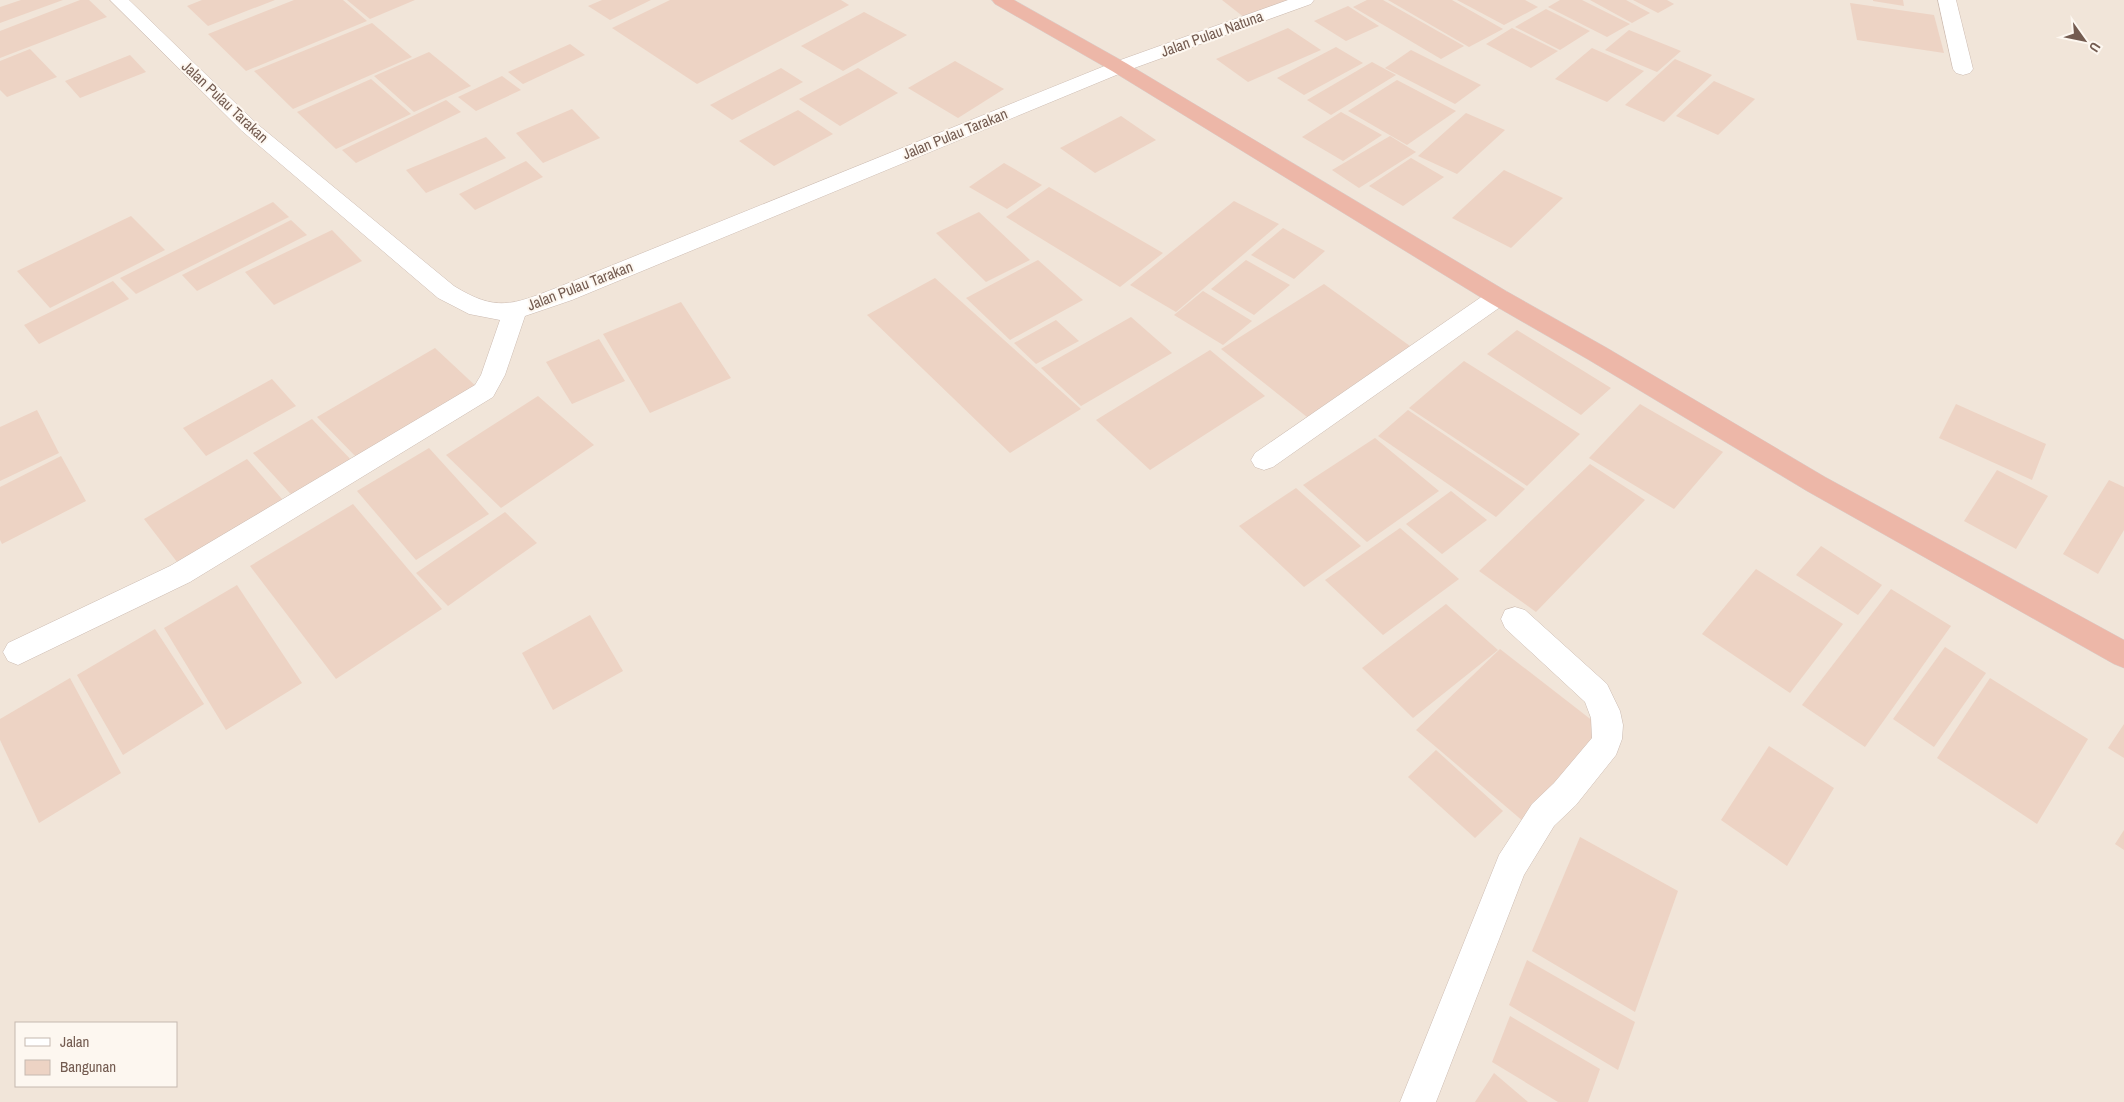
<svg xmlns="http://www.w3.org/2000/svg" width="2124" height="1102" viewBox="0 0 2124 1102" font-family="'Archivo Narrow',sans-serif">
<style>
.residential{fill:#f1e5d9;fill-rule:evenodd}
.building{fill:#edd3c4}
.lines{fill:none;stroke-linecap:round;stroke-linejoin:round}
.street-casing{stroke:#ccbbb1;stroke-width:1}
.highway-casing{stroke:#d8d1ce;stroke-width:1}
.street{fill:#fff;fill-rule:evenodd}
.highway{fill:#edb7a8;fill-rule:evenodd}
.labels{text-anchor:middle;stroke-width:4;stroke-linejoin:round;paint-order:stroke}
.far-street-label{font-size:15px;fill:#735b50;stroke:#fdf7f0}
</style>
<rect width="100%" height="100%" fill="#faf3ea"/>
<path class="residential" d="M 0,0 L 2124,0 L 2124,1102 L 0,1102 ZM 16,1023 L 176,1023 L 176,1086 L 16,1086 Z"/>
<g class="building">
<path d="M 21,0 L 63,0 L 0,23 L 0,7 Z"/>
<path d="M 80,0 L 89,0 L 107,17 L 0,58 L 0,31 Z"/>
<path d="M 202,0 L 275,0 L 208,26 L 187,6 Z"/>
<path d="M 294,0 L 343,0 L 367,21 L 246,71 L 208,34 Z"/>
<path d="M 347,0 L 415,0 L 370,19 Z"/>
<path d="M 602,0 L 651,0 L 610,20 L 588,6 Z"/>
<path d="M 670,0 L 841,0 L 849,5 L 697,84 L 612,28 Z"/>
<path d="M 1222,0 L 1291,0 L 1245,18 Z"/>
<path d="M 1367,0 L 1383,0 L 1464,46 L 1441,59 L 1353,7 Z"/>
<path d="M 1388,0 L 1452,0 L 1503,29 L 1469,47 Z"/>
<path d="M 1457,0 L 1525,0 L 1538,7 L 1504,25 Z"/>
<path d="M 1560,0 L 1582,0 L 1630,24 L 1607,37 L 1548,7 Z"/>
<path d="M 1590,0 L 1626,0 L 1650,13 L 1632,23 Z"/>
<path d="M 1633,0 L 1667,0 L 1674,4 L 1658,13 Z"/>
<path d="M 1873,0 L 1903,0 L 1904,6 L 1873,1 Z"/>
<path d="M 1850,3 L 1934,15 L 1944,53 L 1857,40 Z"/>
<path d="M 1348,6 L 1379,26 L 1346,41 L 1314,21 Z"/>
<path d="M 1546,9 L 1590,31 L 1560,50 L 1515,27 Z"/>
<path d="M 864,12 L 907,35 L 843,71 L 801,46 Z"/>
<path d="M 372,23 L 412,57 L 293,109 L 254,71 Z"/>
<path d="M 1288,28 L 1321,50 L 1248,82 L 1216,59 Z"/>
<path d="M 1512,28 L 1558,51 L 1531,68 L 1486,44 Z"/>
<path d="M 1629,30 L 1681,51 L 1657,72 L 1605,50 Z"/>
<path d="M 570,44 L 585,55 L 523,84 L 508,72 Z"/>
<path d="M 1336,47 L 1363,63 L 1304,95 L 1277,78 Z"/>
<path d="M 1592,48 L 1644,71 L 1607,102 L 1555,79 Z"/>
<path d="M 30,49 L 57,77 L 7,97 L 0,90 L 0,61 Z"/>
<path d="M 1411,50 L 1481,85 L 1455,104 L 1385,68 Z"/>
<path d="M 429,52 L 471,86 L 414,112 L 374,76 Z"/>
<path d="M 130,55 L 146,72 L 80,98 L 65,81 Z"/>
<path d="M 1675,59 L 1712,75 L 1664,122 L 1625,105 Z"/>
<path d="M 955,61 L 1004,89 L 958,118 L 908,88 Z"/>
<path d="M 1372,62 L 1396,75 L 1331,115 L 1307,100 Z"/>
<path d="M 781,68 L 803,82 L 732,120 L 710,105 Z"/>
<path d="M 858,68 L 898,93 L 840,126 L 799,99 Z"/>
<path d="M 502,76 L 521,90 L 476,111 L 458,97 Z"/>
<path d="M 371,79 L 411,114 L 336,149 L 297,112 Z"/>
<path d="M 1397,80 L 1456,111 L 1407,145 L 1348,111 Z"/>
<path d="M 1714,81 L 1755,99 L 1718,135 L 1676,116 Z"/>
<path d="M 446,100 L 461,112 L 356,163 L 342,150 Z"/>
<path d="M 572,109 L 600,138 L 543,163 L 516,133 Z"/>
<path d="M 798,110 L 833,134 L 774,166 L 739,141 Z"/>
<path d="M 1341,112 L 1382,135 L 1343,161 L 1302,137 Z"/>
<path d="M 1466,113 L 1505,130 L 1457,174 L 1418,156 Z"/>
<path d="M 1121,116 L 1156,140 L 1095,173 L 1060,148 Z"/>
<path d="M 1390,136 L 1416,152 L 1359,188 L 1332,170 Z"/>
<path d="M 486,137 L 506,158 L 426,193 L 406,170 Z"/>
<path d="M 1411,158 L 1444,177 L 1403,206 L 1369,186 Z"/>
<path d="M 526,161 L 543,177 L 475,210 L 459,194 Z"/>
<path d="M 1004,163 L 1042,185 L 1007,209 L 969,187 Z"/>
<path d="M 1504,170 L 1563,198 L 1511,248 L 1452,218 Z"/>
<path d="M 1049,187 L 1163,253 L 1120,287 L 1006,217 Z"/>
<path d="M 1234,201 L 1279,224 L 1176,312 L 1130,285 Z"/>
<path d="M 273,202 L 289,217 L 136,294 L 120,278 Z"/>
<path d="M 979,212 L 1030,260 L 986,282 L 936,233 Z"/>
<path d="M 131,216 L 165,250 L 50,308 L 17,271 Z"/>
<path d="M 291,220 L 307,235 L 197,291 L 182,275 Z"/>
<path d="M 1283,228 L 1325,251 L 1294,279 L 1251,255 Z"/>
<path d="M 332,230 L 362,261 L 274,305 L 245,272 Z"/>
<path d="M 1038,260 L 1083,300 L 1010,340 L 966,298 Z"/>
<path d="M 1246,260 L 1290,285 L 1254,315 L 1211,289 Z"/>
<path d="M 935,278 L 1081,409 L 1010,453 L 867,315 Z"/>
<path d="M 113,281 L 129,299 L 39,344 L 24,325 Z"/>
<path d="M 1324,284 L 1410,346 L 1307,417 L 1221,349 Z"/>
<path d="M 1203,291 L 1252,321 L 1223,345 L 1174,315 Z"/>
<path d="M 681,302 L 731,378 L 650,413 L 603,334 Z"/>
<path d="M 1131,317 L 1172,353 L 1081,406 L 1041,368 Z"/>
<path d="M 1056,320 L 1079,341 L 1036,364 L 1014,343 Z"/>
<path d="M 1517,330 L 1611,388 L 1581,415 L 1487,354 Z"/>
<path d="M 599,339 L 625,381 L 572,404 L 546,362 Z"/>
<path d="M 435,348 L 480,390 L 362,463 L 317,417 Z"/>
<path d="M 1210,350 L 1265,396 L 1150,470 L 1096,420 Z"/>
<path d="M 1464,361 L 1580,434 L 1527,486 L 1409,408 Z"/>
<path d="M 272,379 L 296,406 L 206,456 L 183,428 Z"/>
<path d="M 538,396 L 594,445 L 501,508 L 446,455 Z"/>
<path d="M 1640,404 L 1723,452 L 1674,509 L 1589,458 Z"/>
<path d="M 1956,404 L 2046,444 L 2032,480 L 1939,438 Z"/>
<path d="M 37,410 L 59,453 L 0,481 L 0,427 Z"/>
<path d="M 1408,410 L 1525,489 L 1496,517 L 1378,436 Z"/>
<path d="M 312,419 L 357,466 L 298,502 L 253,453 Z"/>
<path d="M 1375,438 L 1439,491 L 1367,542 L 1303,485 Z"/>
<path d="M 429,448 L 489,514 L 416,560 L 357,491 Z"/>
<path d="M 61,456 L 86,501 L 2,544 L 0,540 L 0,487 Z"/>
<path d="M 247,459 L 289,507 L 184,571 L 144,519 Z"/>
<path d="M 1590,464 L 1645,500 L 1536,612 L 1479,571 Z"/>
<path d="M 1997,470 L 2048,496 L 2016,549 L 1964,521 Z"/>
<path d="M 2109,480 L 2124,487 L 2124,530 L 2098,574 L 2063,554 Z"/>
<path d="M 1296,488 L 1361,546 L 1304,587 L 1239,526 Z"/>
<path d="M 1451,491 L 1487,520 L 1442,554 L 1406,524 Z"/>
<path d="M 353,504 L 442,609 L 336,679 L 250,566 Z"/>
<path d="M 505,512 L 537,543 L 448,606 L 416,573 Z"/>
<path d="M 1400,528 L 1459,579 L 1383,635 L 1325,580 Z"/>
<path d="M 1821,546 L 1882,585 L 1858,615 L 1796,575 Z"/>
<path d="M 1756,569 L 1843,624 L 1790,693 L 1702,634 Z"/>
<path d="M 237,585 L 302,683 L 226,730 L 164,628 Z"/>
<path d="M 1891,589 L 1951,626 L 1865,747 L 1802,705 Z"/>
<path d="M 1446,604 L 1498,650 L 1413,718 L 1362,668 Z"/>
<path d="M 590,615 L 623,671 L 553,710 L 522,653 Z"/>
<path d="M 155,629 L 204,704 L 123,755 L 77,675 Z"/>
<path d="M 1945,647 L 1986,673 L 1934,747 L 1893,719 Z"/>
<path d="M 1500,649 L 1607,732 L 1524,822 L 1416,730 Z"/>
<path d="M 70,678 L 121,773 L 39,823 L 0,740 L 0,719 Z"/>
<path d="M 1990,678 L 2088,739 L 2037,824 L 1937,758 Z"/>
<path d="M 2124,724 L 2124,758 L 2108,748 Z"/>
<path d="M 1769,746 L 1834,788 L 1787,866 L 1721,820 Z"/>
<path d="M 1436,750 L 1503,811 L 1475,838 L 1408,777 Z"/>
<path d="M 2124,830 L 2124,850 L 2115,844 Z"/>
<path d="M 1580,837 L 1678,891 L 1635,1012 L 1532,951 Z"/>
<path d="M 1527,960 L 1635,1022 L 1618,1070 L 1509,1005 Z"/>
<path d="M 1510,1016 L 1600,1069 L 1588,1102 L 1558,1102 L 1492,1062 Z"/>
<path d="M 1494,1073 L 1528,1102 L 1475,1102 Z"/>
</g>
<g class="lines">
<defs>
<g id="street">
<path d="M 110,0 L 129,0 L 256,123 L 454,286 C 496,312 512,305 556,288 L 1112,63 L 1288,0 L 1314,0 L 1311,4 L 1126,71 L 572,300 L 525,316 L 505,375 L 493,397 L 190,582 L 18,665 L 8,661 L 3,652 L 8,643 L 170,566 L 475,385 L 481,375 L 500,320 L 469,314 L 438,298 L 242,131 Z"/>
<path d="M 1938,0 L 1956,0 L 1973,69 L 1970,73 L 1963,75 L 1956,73 L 1953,69 Z"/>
<path d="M 1498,289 L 1506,291 L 1510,297 L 1506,303 L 1273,467 L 1264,470 L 1255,467 L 1251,460 L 1255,453 L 1490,291 Z"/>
<path d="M 1515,607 L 1525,610 L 1607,684 L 1620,711 L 1623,725 L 1622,739 L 1616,755 L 1576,805 L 1554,826 L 1524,875 L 1436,1102 L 1400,1102 L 1499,855 L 1532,804 L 1554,783 L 1592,738 L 1591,718 L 1585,702 L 1505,628 L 1501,619 L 1505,610 Z"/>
</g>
<path id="highway" d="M 992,0 L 1014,0 L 1126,63 L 1506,291 L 1607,348 L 1825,477 L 2124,640 L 2124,668 L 2114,664 L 1807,491 L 1589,360 L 1490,303 L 1112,71 L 995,4 Z"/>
</defs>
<use href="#street" class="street-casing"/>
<use href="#highway" class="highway-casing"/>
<use href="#street" class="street"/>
<use href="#highway" class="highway"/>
</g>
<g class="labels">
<g class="far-street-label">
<text transform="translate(1212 34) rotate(-20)" y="5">Jalan Pulau Natuna</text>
<text transform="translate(225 102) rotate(43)" y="5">Jalan Pulau Tarakan</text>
<text transform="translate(955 134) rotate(-22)" y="5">Jalan Pulau Tarakan</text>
<text transform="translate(580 286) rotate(-21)" y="5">Jalan Pulau Tarakan</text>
</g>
</g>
<rect x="15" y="1022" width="162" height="65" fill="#fdf7f0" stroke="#c6b9b0"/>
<rect x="25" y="1038" width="25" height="8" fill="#ffffff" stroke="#c6b9b0"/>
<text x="60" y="1047" font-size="15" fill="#735b50">Jalan</text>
<rect x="25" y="1060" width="25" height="15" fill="#edd3c4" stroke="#c6b9b0"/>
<text x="60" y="1072" font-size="15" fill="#735b50">Bangunan</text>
<g transform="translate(2084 40) rotate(123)" stroke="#fdf7f0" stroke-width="4" paint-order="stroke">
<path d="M0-4L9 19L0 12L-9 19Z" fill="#735b50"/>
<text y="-8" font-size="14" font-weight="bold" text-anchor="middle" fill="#735b50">U</text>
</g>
</svg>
